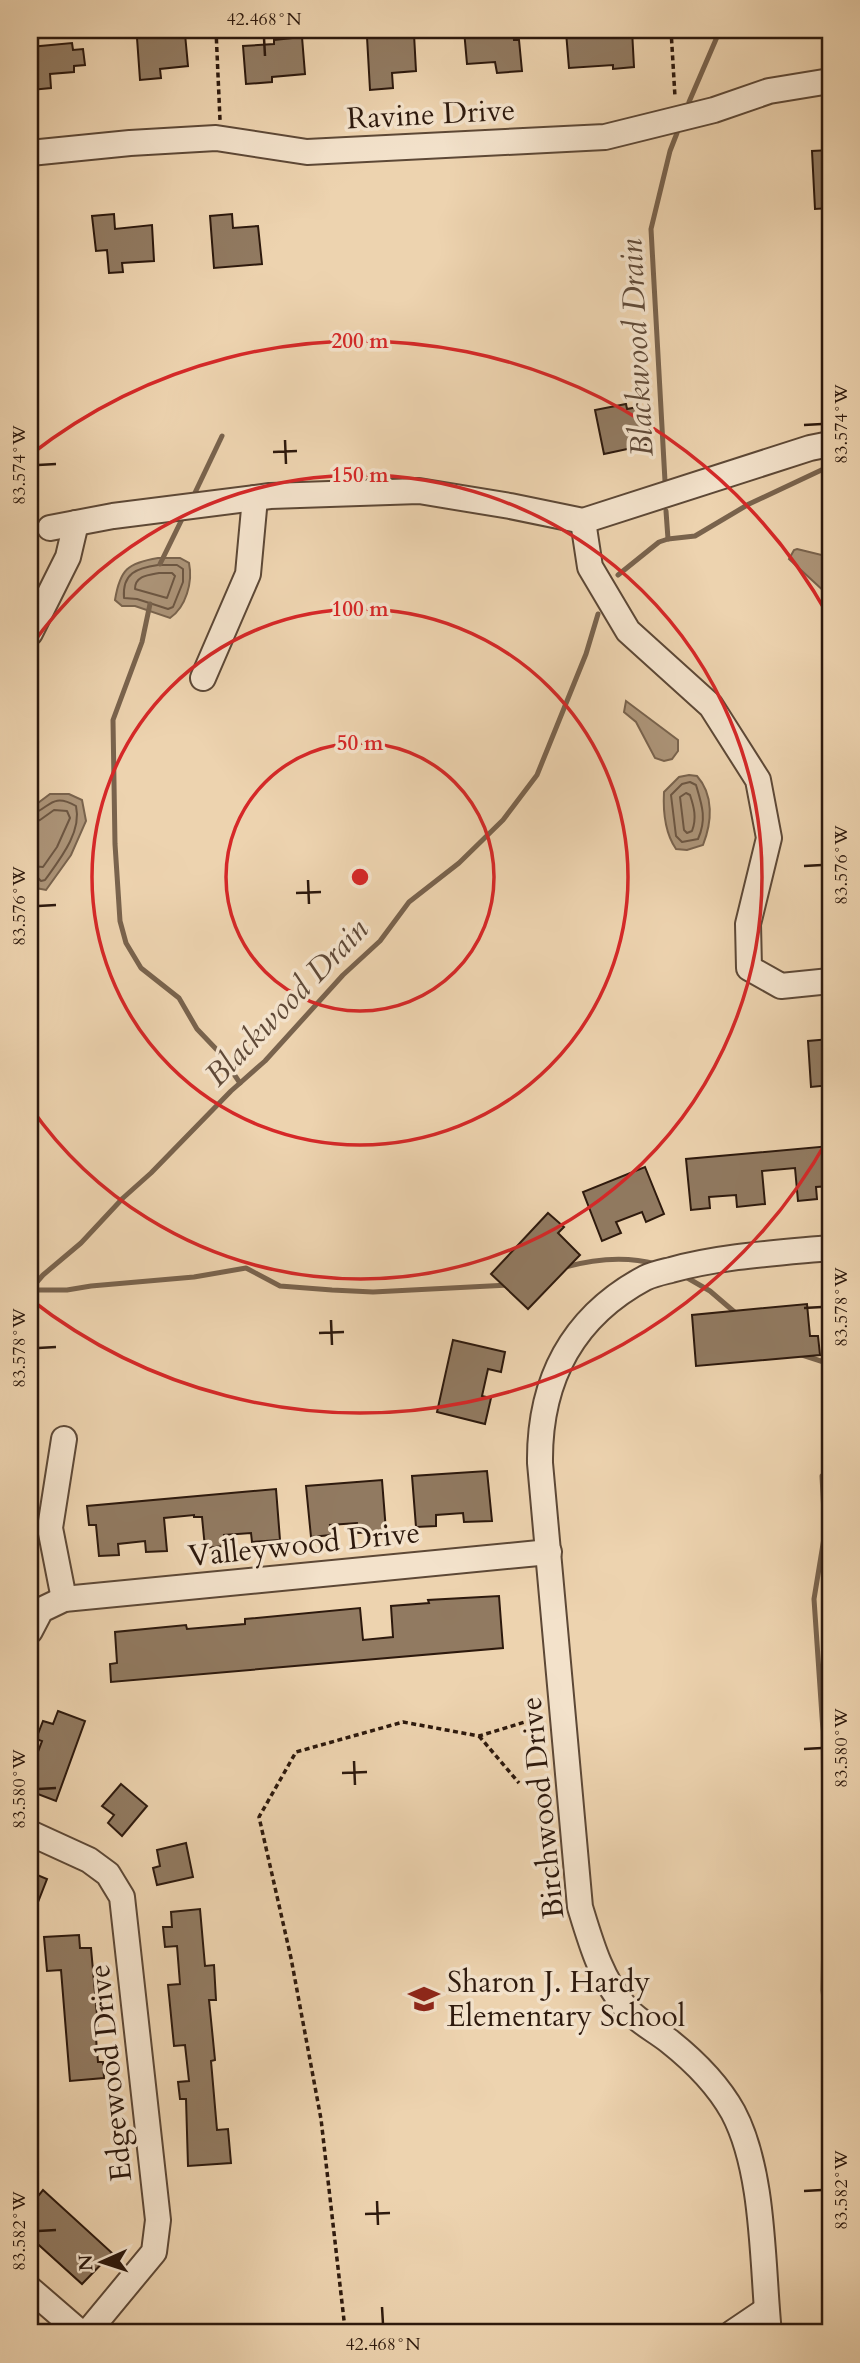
<svg xmlns="http://www.w3.org/2000/svg" width="860" height="2363" viewBox="0 0 860 2363" font-family="Cardo,serif">
<style>
.water{fill:#ac9478;stroke:#79634d;stroke-width:2}
.lines{fill:none;stroke-linecap:round;stroke-linejoin:round}
.shore{stroke:#6c5642;stroke-width:2}
.stream{stroke:#79634d;stroke-width:5}
.building{fill:#917a61;stroke:#2d190d;stroke-width:2}
.minor-casing{stroke:#5d4836;stroke-width:28}
.path{stroke:#2d190d;stroke-width:3.5;stroke-dasharray:5 3.5;stroke-linecap:butt}
.minor{stroke:#f3e2cb;stroke-width:24}
.ticks{fill:none;stroke:#2d190d;stroke-width:2.5}
.ring{fill:none;stroke:#d62828;stroke-width:3.5}
.labels{text-anchor:middle;stroke-width:7;stroke-linejoin:round;paint-order:stroke}
.street-label{font-size:30px;fill:#2d190d;stroke:#f3e2cb}
.poi-label{font-size:30px;fill:#2d190d;stroke:#f3e2cb;text-anchor:start}
.water-label{font-size:32px;font-style:italic;fill:#604a38;stroke:#f3e2cb}
.centre{fill:#d62828;stroke:#f3e2cb;stroke-width:3.5}
.ring-label{font-size:21px;text-anchor:middle;font-weight:bold;fill:#d62828;stroke:#f3e2cb;stroke-width:7;stroke-linejoin:round;paint-order:stroke}
.neatline{fill:none;stroke:#2d190d;stroke-width:2.5}
.ticks-label{font-size:18px;text-anchor:middle;fill:#2d190d}
</style>
<rect width="100%" height="100%" fill="#edd3af"/>
<filter id="stains"><feTurbulence type="fractalNoise" baseFrequency=".00286" numOctaves="4"/><feColorMatrix values="0 0 0 0 .2 0 0 0 0 .09 0 0 0 0 .02 0 0 0 .5 -.17"/></filter>
<radialGradient id="worn" r=".72"><stop offset=".6" stop-color="#630" stop-opacity="0"/><stop offset="1" stop-color="#630" stop-opacity=".3"/></radialGradient>
<g class="water">
<path d="M 797,549 L 830,557 L 830,594 L 827,594 L 789,559 L 794,550 Z"/>
<path d="M 158,558 L 180,558 L 189,563 C 193,582 186,607 170,618 L 135,606 L 122,606 L 115,600 C 120,569 128,563 158,558 Z"/>
<path d="M 626,701 L 678,740 L 678,751 L 672,759 L 664,761 L 655,758 L 636,722 L 624,712 Z"/>
<path d="M 689,775 L 697,776 C 714,795 712,822 703,845 L 687,850 L 676,849 C 665,833 663,811 664,792 L 679,777 Z"/>
<path d="M 50,794 L 69,794 L 82,800 L 86,821 L 71,855 L 46,890 L 36,888 L 30,876 L 30,809 Z"/>
</g>
<g class="lines">
<g class="shore">
<path d="M 158,565 L 177,565 L 183,569 L 183,582 L 173,607 L 168,609 L 137,599 L 124,598 C 122,573 137,568 158,565 Z"/>
<path d="M 159,573 L 172,573 L 175,576 L 167,598 L 135,589 C 135,576 148,575 159,573 Z"/>
<path d="M 690,782 L 696,785 C 702,805 707,819 698,839 L 682,842 L 676,836 L 671,795 L 682,784 Z"/>
<path d="M 686,793 L 690,795 C 694,807 697,818 692,831 L 687,833 L 684,830 L 680,797 Z"/>
<path d="M 30,814 C 49,811 50,791 76,806 C 82,832 60,859 45,880 L 41,881 L 36,876 L 30,875"/>
<path d="M 30,823 L 40,820 L 54,810 L 67,811 L 70,818 L 57,847 L 43,867 L 30,866"/>
</g>
<g class="stream">
<path d="M 689,102 L 720,30"/>
<path d="M 665,481 L 651,229 L 670,151 L 677,133"/>
<path d="M 192,499 L 222,436"/>
<path d="M 666,511 L 668,539"/>
<path d="M 160,564 L 185,513"/>
<path d="M 618,575 L 659,542 L 668,539 L 695,536 L 749,504 L 830,466"/>
<path d="M 150,604 L 142,642 L 113,720 L 115,844 L 120,921 L 126,943 L 141,968 L 179,998 L 197,1029 L 218,1051 L 240,1083"/>
<path d="M 565,1267 C 594,1259 627,1256 656,1264"/>
<path d="M 684,1276 L 710,1291 L 738,1315"/>
<path d="M 30,1290 L 43,1275 L 81,1243 L 123,1198 L 151,1173 L 231,1091 L 265,1061 L 343,975 L 380,941 L 409,902 L 459,863 L 503,820 L 537,775 L 586,654 L 598,614"/>
<path d="M 30,1290 L 67,1290 L 91,1286 L 194,1277 L 246,1268 L 280,1286 L 332,1290 L 373,1292 L 509,1285"/>
<path d="M 799,1354 L 830,1364"/>
<path d="M 830,1469 L 822,1476 L 825,1532 L 814,1599 L 823,1731 L 824,1825 L 828,1870 L 829,1902 L 824,1931 L 823,1990 L 826,2021 L 830,2027"/>
</g>
</g>
<g class="building">
<path d="M 153,30 L 169,30 L 169,35 L 185,34 L 188,66 L 160,69 L 161,78 L 140,80 L 137,38 L 154,37 Z"/>
<path d="M 464,30 L 513,30 L 514,40 L 519,40 L 522,71 L 497,73 L 495,62 L 467,64 Z"/>
<path d="M 594,30 L 594,33 L 632,30 L 634,67 L 613,69 L 613,65 L 569,68 L 566,32 Z"/>
<path d="M 414,34 L 416,71 L 392,73 L 393,88 L 370,90 L 367,37 Z"/>
<path d="M 302,37 L 305,74 L 272,77 L 272,82 L 246,84 L 243,46 L 274,44 L 274,40 Z"/>
<path d="M 72,43 L 73,50 L 83,49 L 85,65 L 74,66 L 74,72 L 50,74 L 51,88 L 31,90 L 30,47 Z"/>
<path d="M 830,150 L 830,208 L 815,209 L 812,151 Z"/>
<path d="M 114,214 L 115,229 L 152,225 L 154,261 L 122,263 L 123,272 L 109,273 L 107,250 L 96,251 L 92,216 Z"/>
<path d="M 232,214 L 233,228 L 258,226 L 262,264 L 214,268 L 210,216 Z"/>
<path d="M 626,404 L 627,409 L 638,407 L 646,445 L 604,454 L 595,410 Z"/>
<path d="M 830,1039 L 830,1085 L 811,1087 L 808,1041 Z"/>
<path d="M 830,1146 L 830,1186 L 816,1187 L 817,1199 L 798,1201 L 795,1168 L 762,1171 L 765,1204 L 737,1207 L 736,1195 L 709,1197 L 710,1208 L 691,1210 L 686,1159 Z"/>
<path d="M 645,1167 L 664,1214 L 646,1222 L 642,1212 L 616,1222 L 621,1233 L 602,1241 L 583,1192 Z"/>
<path d="M 548,1213 L 564,1227 L 558,1233 L 580,1255 L 528,1309 L 491,1274 Z"/>
<path d="M 807,1304 L 810,1336 L 818,1336 L 820,1355 L 696,1366 L 692,1315 Z"/>
<path d="M 453,1340 L 505,1352 L 501,1372 L 488,1369 L 482,1396 L 491,1398 L 485,1424 L 437,1412 Z"/>
<path d="M 487,1471 L 492,1521 L 464,1522 L 463,1513 L 436,1515 L 436,1526 L 416,1527 L 412,1476 Z"/>
<path d="M 382,1480 L 386,1531 L 358,1533 L 357,1523 L 330,1525 L 331,1535 L 311,1537 L 306,1486 Z"/>
<path d="M 276,1489 L 280,1540 L 252,1542 L 251,1533 L 224,1535 L 225,1546 L 205,1548 L 202,1517 L 194,1517 L 194,1515 L 164,1518 L 167,1551 L 146,1552 L 145,1541 L 118,1544 L 119,1555 L 99,1556 L 96,1525 L 89,1525 L 87,1506 Z"/>
<path d="M 499,1596 L 503,1648 L 111,1682 L 110,1664 L 117,1663 L 115,1632 L 186,1625 L 187,1629 L 245,1624 L 245,1619 L 360,1608 L 363,1640 L 393,1637 L 391,1606 L 429,1603 L 428,1600 Z"/>
<path d="M 58,1711 L 85,1721 L 56,1801 L 30,1791 L 30,1773 L 42,1741 L 36,1739 L 43,1721 L 53,1724 Z"/>
<path d="M 121,1784 L 147,1806 L 122,1836 L 108,1823 L 114,1815 L 102,1806 Z"/>
<path d="M 186,1843 L 193,1877 L 157,1885 L 153,1868 L 160,1866 L 157,1850 Z"/>
<path d="M 30,1872 L 47,1879 L 31,1920 L 30,1919 Z"/>
<path d="M 200,1909 L 205,1966 L 214,1965 L 216,2000 L 209,2000 L 215,2060 L 211,2061 L 217,2130 L 228,2129 L 231,2163 L 188,2166 L 186,2099 L 180,2099 L 178,2082 L 189,2081 L 185,2045 L 174,2046 L 168,1985 L 180,1984 L 177,1946 L 165,1947 L 163,1927 L 172,1927 L 171,1912 Z"/>
<path d="M 79,1935 L 80,1948 L 91,1948 L 98,2026 L 95,2026 L 98,2062 L 103,2062 L 104,2078 L 70,2081 L 61,1970 L 47,1971 L 44,1937 Z"/>
<path d="M 43,2190 L 112,2253 L 82,2284 L 30,2237 L 30,2206 Z"/>
</g>
<g class="lines">
<defs>
<g id="minor">
<path d="M 30,153 L 130,143 L 216,138 L 307,152 L 605,137 L 714,110 L 769,91 L 830,81"/>
<path d="M 583,521 L 590,567 L 628,631 L 711,706 L 758,780 L 769,838 L 748,924 L 749,968 L 781,986 L 830,981"/>
<path d="M 50,528 L 113,516 L 270,496 L 419,491 L 510,506 L 583,521 L 810,448 L 830,444"/>
<path d="M 30,633 L 68,557 L 76,523"/>
<path d="M 203,678 L 248,574 L 255,498"/>
<path d="M 64,1439 L 50,1528 L 64,1599"/>
<path d="M 30,1631 L 41,1610 L 64,1599 L 549,1552"/>
<path d="M 30,1833 L 89,1860 L 108,1874 L 122,1897 L 158,2220 L 154,2252 L 87,2333"/>
<path d="M 30,2289 L 81,2333"/>
<path d="M 732,2333 L 766,2310"/>
<path d="M 769,2333 C 762,2267 765,2172 733,2112 C 718,2085 693,2060 669,2041 C 655,2030 637,2021 626,2008 C 601,1979 591,1943 580,1907 L 540,1463 C 539,1381 572,1317 645,1278 C 653,1274 663,1272 671,1270 C 722,1256 777,1253 830,1248"/>
</g>
</defs>
<use href="#minor" class="minor-casing"/>
<g class="path">
<path d="M 216,30 L 220,120"/>
<path d="M 671,30 L 675,97"/>
<path d="M 479,1736 L 519,1783"/>
<path d="M 345,2329 L 321,2119 L 291,1958 L 259,1817 L 296,1752 L 403,1722 L 479,1736 L 525,1722"/>
</g>
<use href="#minor" class="minor"/>
</g>
<path class="ticks" d="M 264,38 L 265,56M 804,425 L 822,424M 285,440 L 286,464M 273,452 L 297,451M 38,465 L 56,464M 804,866 L 822,865M 308,880 L 309,904M 296,893 L 321,892M 38,906 L 56,905M 804,1308 L 822,1307M 331,1320 L 332,1345M 319,1333 L 344,1332M 38,1348 L 56,1347M 804,1749 L 822,1748M 354,1761 L 355,1785M 342,1773 L 367,1772M 38,1789 L 56,1788M 804,2191 L 822,2190M 377,2201 L 378,2225M 365,2214 L 390,2213M 38,2231 L 56,2230M 382,2307 L 383,2324"/>
<g class="ring">
<circle cx="360" cy="877" r="134"/>
<circle cx="360" cy="877" r="268"/>
<path d="M31 646A402 402 0 1 1 31 1108"/>
<path d="M829 1137A536 536 0 0 1 30 1299M30 455A536 536 0 0 1 829 617"/>
</g>
<defs>
<symbol id="school-bare" viewBox="-9 -9 18 18"><path d="M0-5L7-2L0 1L-7-2ZM-4 1L0 2.5L4 1V4Q0 6-4 4Z" fill="#8f2418" stroke="#f3e2cb" stroke-width="2.5" paint-order="stroke"/></symbol>
</defs>
<g fill-rule="evenodd">
<use href="#school-bare" x="402" y="1977" width="44" height="44"/>
</g>
<g class="labels">
<g class="street-label">
<text transform="translate(431 114) rotate(-3)" y="10">Ravine Drive</text>
<text transform="translate(304 1544) rotate(-6)" y="10">Valleywood Drive</text>
<text transform="translate(542 1808) rotate(-96)" y="10">Birchwood Drive</text>
<text transform="translate(110 2073) rotate(-96)" y="10">Edgewood Drive</text>
</g>
<g class="poi-label">
<text x="447" y="1992">Sharon J. Hardy<tspan x="447" dy="34">Elementary School</tspan></text>
</g>
<g class="water-label">
<text transform="translate(636 348) rotate(-93)" y="11">Blackwood Drain</text>
<text transform="translate(286 1002) rotate(-46)" y="11">Blackwood Drain</text>
</g>
</g>
<circle cx="360" cy="877" r="10" class="centre"/>
<g class="ring-label">
<text x="360" y="348">200 m</text>
<text x="360" y="482">150 m</text>
<text x="360" y="616">100 m</text>
<text x="360" y="750">50 m</text>
</g>
<rect width="860" height="2363" fill="none" stroke="#edd3af" stroke-width="77"/>
<g transform="translate(102 2262) rotate(267)" stroke="#f3e2cb" stroke-width="5" paint-order="stroke">
<path d="M0-5L12 26L0 18L-12 26Z" fill="#2d190d"/>
<text y="-10" font-size="19" font-weight="bold" text-anchor="middle" fill="#2d190d">N</text>
</g>
<rect x="38" y="38" width="784" height="2286" class="neatline"/>
<g class="ticks-label">
<text x="264" y="25">42.468°N</text>
<text transform="translate(841 424) rotate(-90)" y="6">83.574°W</text>
<text transform="translate(19 465) rotate(-90)" y="6">83.574°W</text>
<text transform="translate(841 865) rotate(-90)" y="6">83.576°W</text>
<text transform="translate(19 906) rotate(-90)" y="6">83.576°W</text>
<text transform="translate(841 1307) rotate(-90)" y="6">83.578°W</text>
<text transform="translate(19 1348) rotate(-90)" y="6">83.578°W</text>
<text transform="translate(841 1748) rotate(-90)" y="6">83.580°W</text>
<text transform="translate(19 1789) rotate(-90)" y="6">83.580°W</text>
<text transform="translate(841 2190) rotate(-90)" y="6">83.582°W</text>
<text transform="translate(19 2231) rotate(-90)" y="6">83.582°W</text>
<text x="383" y="2350">42.468°N</text>
</g>
<rect width="100%" height="100%" filter="url(#stains)"/>
<rect width="100%" height="100%" fill="url(#worn)"/>
</svg>
